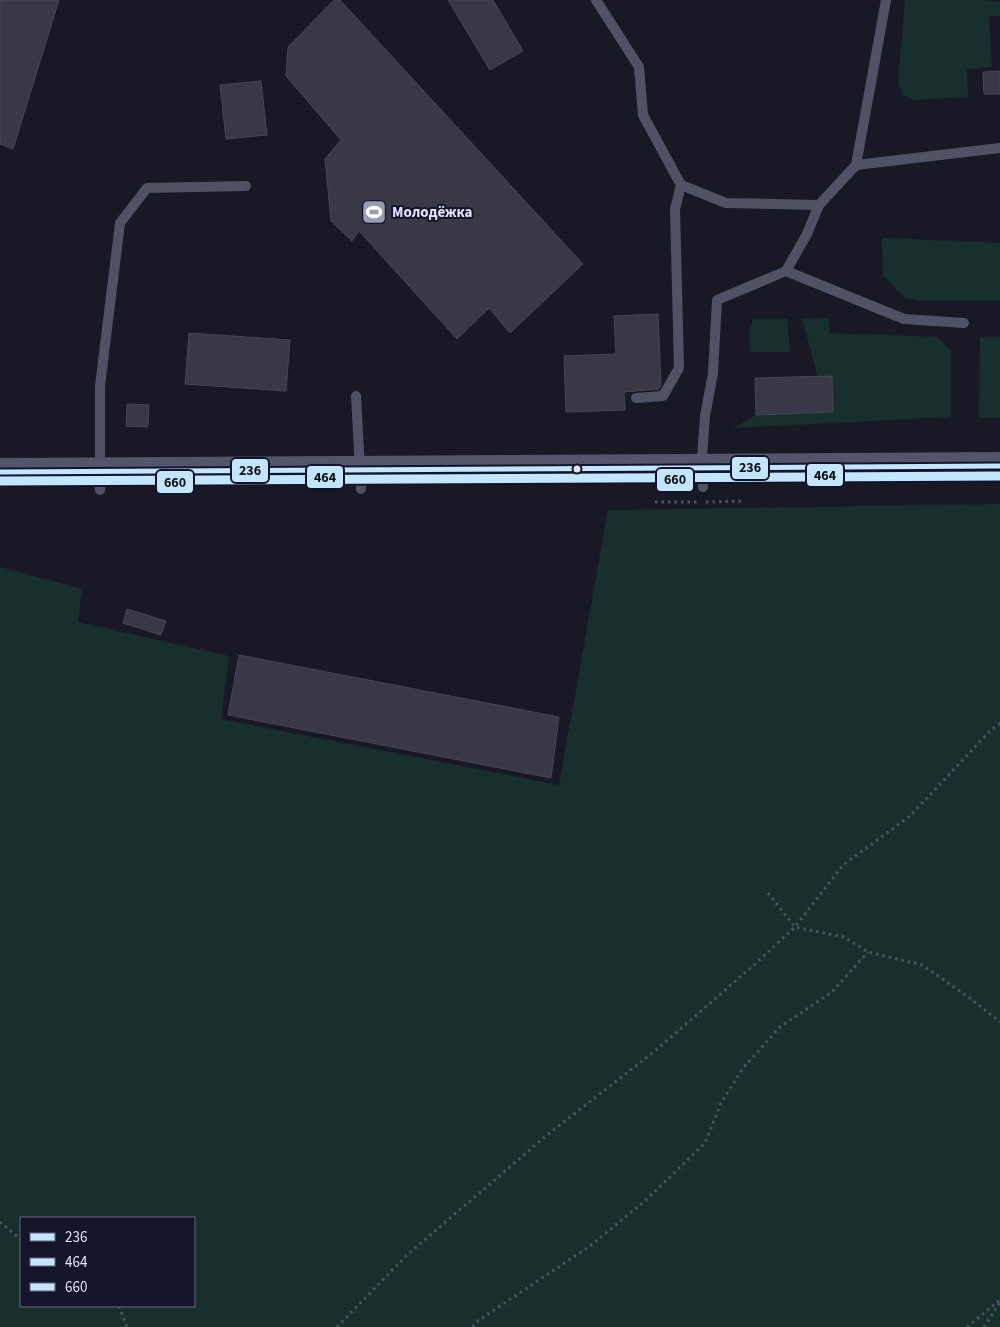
<svg xmlns="http://www.w3.org/2000/svg" width="1000" height="1327" viewBox="0 0 1000 1327" font-family="'Source Sans 3',sans-serif">
<style>
.green{fill:#18302d;fill-rule:evenodd}
.building{fill:#383846;stroke:#454657}
.lines{fill:none;stroke-linecap:round;stroke-linejoin:round}
.path{stroke:#48555d;stroke-width:3;stroke-dasharray:2.5 4;stroke-linecap:butt}
.service{stroke:#4f5264;stroke-width:10}
.secondary{stroke:#53556a;stroke-width:28}
.bus-1-casing{stroke:#14142a;stroke-width:9}
.bus-2-casing{stroke:#14142a;stroke-width:9}
.bus-3-casing{stroke:#14142a;stroke-width:9}
.bus-1{stroke:#c2e6ff;stroke-width:5}
.bus-2{stroke:#c2e6ff;stroke-width:5}
.bus-3{stroke:#c2e6ff;stroke-width:5}
.bus-dot{fill:#e1e3fc;stroke:#14142a;stroke-width:2}
.labels{text-anchor:middle;stroke-width:4;stroke-linejoin:round;paint-order:stroke}
.poi-label{font-size:15px;font-weight:bold;fill:#e1e3fc;stroke:#14142a;text-anchor:start}
.line-badge{stroke:#14142a;stroke-width:2}
.pale-badge-label{font-size:14px;text-anchor:middle;font-weight:bold;fill:#111}
</style>
<rect width="100%" height="100%" fill="#191925"/>
<g class="green">
<path d="M 905,0 L 985,0 L 1000,2 L 1000,16 L 989,16 L 992,67 L 967,69 L 968,97 L 914,100 L 902,94 L 898,82 Z"/>
<path d="M 882,238 L 1000,243 L 1000,301 L 919,301 L 905,298 L 883,275 Z"/>
<path d="M 829,318 L 829,333 L 938,337 L 951,351 L 951,417 L 733,428 L 756,415 L 833,412 L 832,376 L 818,377 L 802,319 Z"/>
<path d="M 753,319 L 787,319 L 790,352 L 750,352 L 749,332 Z"/>
<path d="M 980,337 L 1000,337 L 1000,418 L 979,418 Z"/>
<path d="M 1000,504 L 1000,1327 L 0,1327 L 0,567 L 82,589 L 78,622 L 229,656 L 221,719 L 559,785 L 608,510 ZM 21,1218 L 194,1218 L 194,1306 L 21,1306 Z"/>
</g>
<g class="building">
<path d="M 0,0 L 59,0 L 13,149 L 0,144 Z"/>
<path d="M 334,0 L 340,0 L 583,264 L 510,333 L 489,308 L 457,339 L 359,231 L 352,241 L 331,221 L 325,159 L 341,140 L 286,76 L 288,47 Z"/>
<path d="M 448,0 L 493,0 L 523,51 L 490,70 Z"/>
<path d="M 1000,71 L 1000,94 L 984,94 L 983,72 Z"/>
<path d="M 261,81 L 267,135 L 226,139 L 220,85 Z"/>
<path d="M 658,314 L 661,385 L 659,389 L 624,392 L 625,410 L 566,412 L 564,356 L 616,354 L 614,316 Z"/>
<path d="M 189,333 L 290,340 L 286,391 L 185,384 Z"/>
<path d="M 832,376 L 833,412 L 756,415 L 755,378 Z"/>
<path d="M 127,404 L 149,405 L 148,427 L 126,426 Z"/>
<path d="M 127,609 L 166,621 L 161,635 L 123,623 Z"/>
<path d="M 239,655 L 559,717 L 551,778 L 228,715 Z"/>
</g>
<g class="lines">
<g class="path">
<path d="M 655,502 L 700,502"/>
<path d="M 706,502 L 744,501"/>
<path d="M 768,893 L 795,927 L 844,937 L 868,952 L 922,965 L 967,996 L 1000,1022"/>
<path d="M 0,1222 L 21,1240"/>
<path d="M 119,1306 L 127,1327"/>
<path d="M 337,1327 L 407,1255 L 547,1135 L 655,1051 L 754,965 L 795,927 L 843,865 L 910,816 L 989,732 L 1000,723"/>
<path d="M 473,1327 L 476,1322 L 590,1246 L 646,1200 L 705,1143 L 721,1103 L 743,1068 L 780,1027 L 832,992 L 868,952"/>
<path d="M 967,1327 L 1000,1300"/>
<path d="M 984,1327 L 1000,1302"/>
</g>
<g class="service">
<path d="M 596,0 L 639,67 L 643,115 L 681,185 L 726,203 L 819,205"/>
<path d="M 856,165 L 1000,148"/>
<path d="M 786,271 L 807,234 L 819,205 L 856,165 L 886,0"/>
<path d="M 356,396 L 361,489"/>
<path d="M 636,398 L 663,396 L 679,368 L 675,209 L 681,185"/>
<path d="M 703,487 L 702,457 L 705,416 L 713,373 L 717,300 L 786,271 L 904,319 L 964,323"/>
<path d="M 100,490 L 100,386 L 120,223 L 147,188 L 246,186"/>
</g>
<path class="secondary" d="M 0,472 L 1000,466"/>
<defs>
<path id="bus-1" d="M 0,472 L 1000,466"/>
<path id="bus-2" d="M 0,479 L 1000,474"/>
<path id="bus-3" d="M 0,483 L 1000,478"/>
</defs>
<use href="#bus-1" class="bus-1-casing"/>
<use href="#bus-2" class="bus-2-casing"/>
<use href="#bus-3" class="bus-3-casing"/>
<use href="#bus-1" class="bus-1"/>
<use href="#bus-2" class="bus-2"/>
<use href="#bus-3" class="bus-3"/>
</g>
<defs>
<symbol id="stadium-square" viewBox="-11 -11 22 22"><rect x="-9" y="-9" width="18" height="18" rx="4" fill="#9b9cb1" stroke="#14142a"/><path d="M0-5a6.5 5 0 1 0 0 10a6.5 5 0 1 0 0-10ZM-3.5-1.8h7v3.6h-7Z" fill="#fff"/></symbol>
</defs>
<g fill-rule="evenodd">
<use href="#stadium-square" x="360" y="198" width="28" height="28"/>
</g>
<circle class="bus-dot" cx="577" cy="469" r="4.5"/>
<g class="labels">
<g class="poi-label">
<text x="392" y="217">Молодёжка</text>
</g>
</g>
<g class="line-badge">
<rect x="731" y="456" width="38" height="24" rx="5" fill="#c2e6ff"/>
<rect x="231" y="458" width="38" height="25" rx="5" fill="#c2e6ff"/>
<rect x="806" y="463" width="38" height="24" rx="5" fill="#c2e6ff"/>
<rect x="306" y="465" width="38" height="24" rx="5" fill="#c2e6ff"/>
<rect x="656" y="468" width="38" height="24" rx="5" fill="#c2e6ff"/>
<rect x="156" y="470" width="38" height="24" rx="5" fill="#c2e6ff"/>
</g>
<g class="pale-badge-label">
<text x="750" y="472">236</text>
<text x="250" y="475">236</text>
<text x="825" y="480">464</text>
<text x="325" y="482">464</text>
<text x="675" y="484">660</text>
<text x="175" y="487">660</text>
</g>
<rect x="20" y="1217" width="175" height="90" fill="#14142a" stroke="#66677e"/>
<rect x="30" y="1233" width="25" height="8" fill="#c2e6ff" stroke="#66677e"/>
<text x="65" y="1242" font-size="15" fill="#e1e3fc">236</text>
<rect x="30" y="1258" width="25" height="8" fill="#c2e6ff" stroke="#66677e"/>
<text x="65" y="1267" font-size="15" fill="#e1e3fc">464</text>
<rect x="30" y="1283" width="25" height="8" fill="#c2e6ff" stroke="#66677e"/>
<text x="65" y="1292" font-size="15" fill="#e1e3fc">660</text>
</svg>
